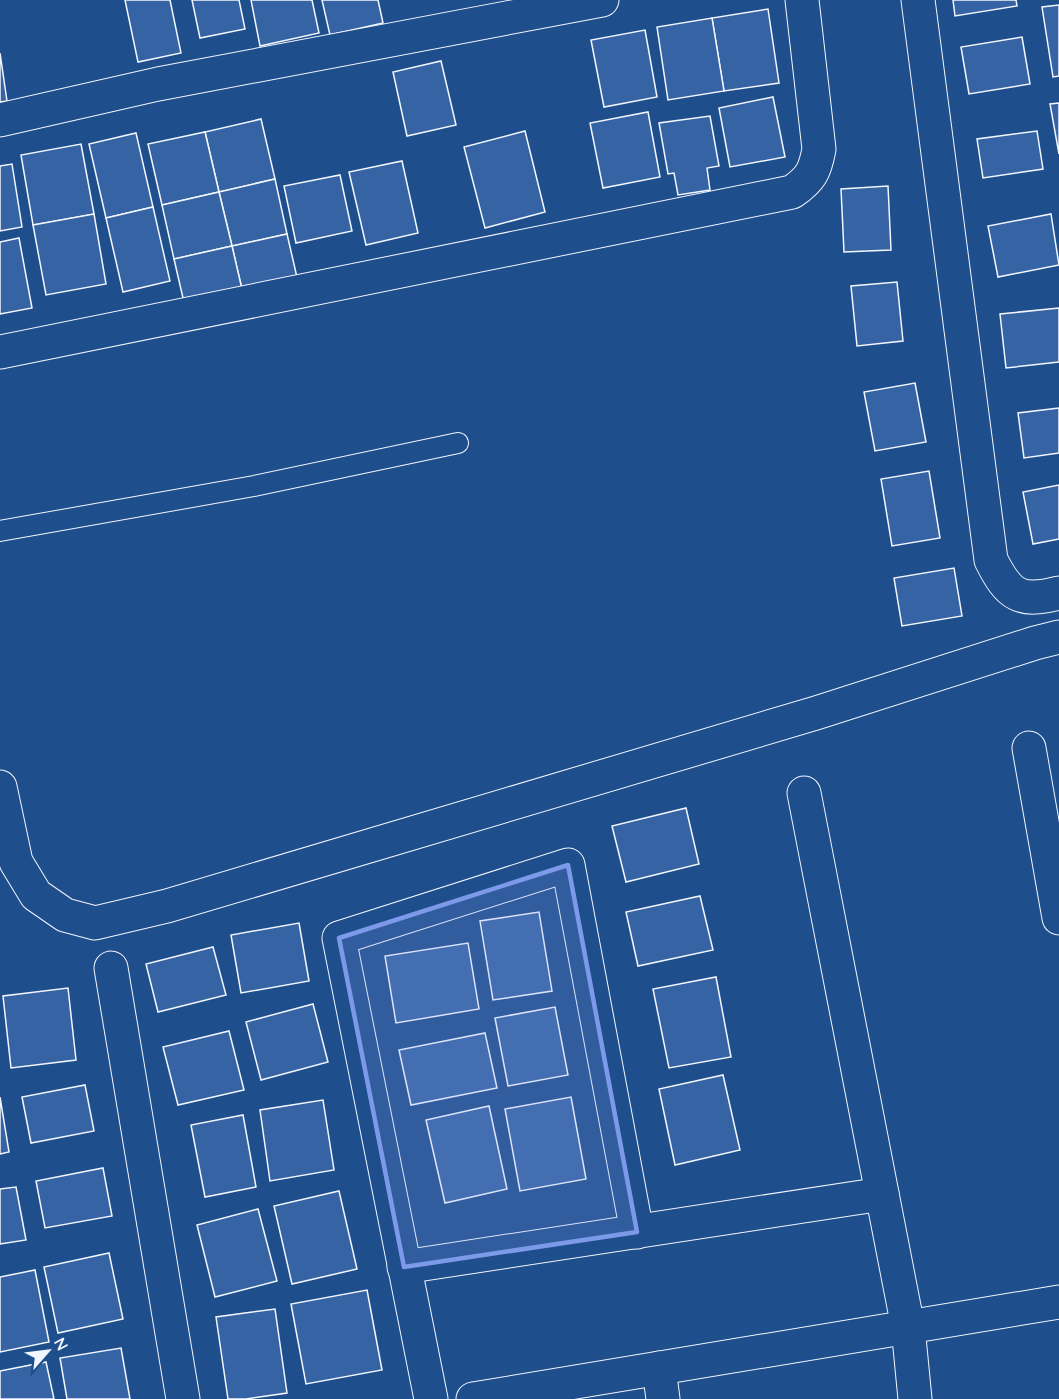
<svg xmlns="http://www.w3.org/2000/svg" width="1059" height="1399" viewBox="0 0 1059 1399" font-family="Quicksand,sans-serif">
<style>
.building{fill:#3563a3;stroke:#f2f6ff;stroke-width:1.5}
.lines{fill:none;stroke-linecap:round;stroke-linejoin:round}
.service-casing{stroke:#f2f6ff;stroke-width:22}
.minor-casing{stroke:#f2f6ff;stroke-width:35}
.service{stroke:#1f4e8c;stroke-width:20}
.minor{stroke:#1f4e8c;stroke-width:33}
.marked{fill:#7d9aea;fill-opacity:0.2;stroke:#7d9aea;stroke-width:4.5;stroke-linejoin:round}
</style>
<rect width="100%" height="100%" fill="#1f4e8c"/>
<g class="building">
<path d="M 125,0 L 170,0 L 181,53 L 138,62 Z"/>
<path d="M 192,0 L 239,0 L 245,29 L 200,38 Z"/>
<path d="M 251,0 L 312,0 L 319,33 L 260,46 Z"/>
<path d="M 322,0 L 378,0 L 383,23 L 330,35 Z"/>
<path d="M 953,0 L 1016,0 L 1017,6 L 955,16 Z"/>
<path d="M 1059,5 L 1059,76 L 1053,77 L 1042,7 Z"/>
<path d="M 768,9 L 779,83 L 724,91 L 712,18 Z"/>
<path d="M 712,18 L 724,91 L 668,100 L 657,27 Z"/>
<path d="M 645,30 L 657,97 L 604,107 L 591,40 Z"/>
<path d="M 1022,37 L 1030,84 L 969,94 L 961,47 Z"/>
<path d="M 0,53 L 7,101 L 0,102 Z"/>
<path d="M 441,61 L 456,125 L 407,136 L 393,72 Z"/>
<path d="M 773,97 L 785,157 L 730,167 L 719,108 Z"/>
<path d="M 1059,103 L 1059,154 L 1050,104 Z"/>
<path d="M 648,112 L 660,177 L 603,188 L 590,123 Z"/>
<path d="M 710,116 L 719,166 L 707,168 L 710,190 L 678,195 L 674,173 L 668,174 L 659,123 Z"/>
<path d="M 261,119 L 275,179 L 219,192 L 205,132 Z"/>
<path d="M 525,131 L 545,212 L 485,228 L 464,147 Z"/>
<path d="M 1037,131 L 1043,169 L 983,178 L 977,139 Z"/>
<path d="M 205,132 L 219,192 L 162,205 L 148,144 Z"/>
<path d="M 136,133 L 153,207 L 106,218 L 89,144 Z"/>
<path d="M 81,144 L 94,214 L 33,225 L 21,155 Z"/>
<path d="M 402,161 L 418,233 L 366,245 L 349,172 Z"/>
<path d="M 12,164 L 22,227 L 0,231 L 0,166 Z"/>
<path d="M 340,175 L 352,231 L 296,243 L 284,186 Z"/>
<path d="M 275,179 L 287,234 L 232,246 L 219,192 Z"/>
<path d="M 888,186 L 891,250 L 844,252 L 841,189 Z"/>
<path d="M 219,192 L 232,246 L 174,259 L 162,205 Z"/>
<path d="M 153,207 L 170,281 L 123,292 L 106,218 Z"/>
<path d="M 94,214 L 106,284 L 46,295 L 33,225 Z"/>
<path d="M 1051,214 L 1059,265 L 998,277 L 988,226 Z"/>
<path d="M 287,234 L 299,286 L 244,298 L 232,246 Z"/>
<path d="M 19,238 L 32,308 L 0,314 L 0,242 Z"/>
<path d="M 232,246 L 244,298 L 186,311 L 174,259 Z"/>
<path d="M 897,282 L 903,341 L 857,346 L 851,286 Z"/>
<path d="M 1059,308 L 1059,362 L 1006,368 L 1000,314 Z"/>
<path d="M 915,383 L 926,442 L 875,451 L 864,392 Z"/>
<path d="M 1059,408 L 1059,453 L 1024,458 L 1018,413 Z"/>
<path d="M 929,471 L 940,538 L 892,546 L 881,479 Z"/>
<path d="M 1059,485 L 1059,539 L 1033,544 L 1023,492 Z"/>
<path d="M 954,568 L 962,616 L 902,626 L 894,578 Z"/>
<path d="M 686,808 L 699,864 L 626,882 L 612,826 Z"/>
<path d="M 700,896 L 713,950 L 638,966 L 626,912 Z"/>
<path d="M 539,912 L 552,991 L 493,1000 L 480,921 Z"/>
<path d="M 299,923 L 309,981 L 241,993 L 231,935 Z"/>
<path d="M 468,943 L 479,1009 L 396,1023 L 385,956 Z"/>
<path d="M 213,947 L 226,995 L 158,1012 L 146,964 Z"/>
<path d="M 716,977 L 731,1057 L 669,1068 L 653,989 Z"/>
<path d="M 68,988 L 76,1060 L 11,1068 L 3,996 Z"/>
<path d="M 313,1004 L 328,1062 L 261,1080 L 246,1022 Z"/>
<path d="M 555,1007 L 568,1075 L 508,1086 L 495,1018 Z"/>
<path d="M 229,1031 L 244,1090 L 178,1105 L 163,1047 Z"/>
<path d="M 485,1033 L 497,1088 L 411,1105 L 399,1050 Z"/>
<path d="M 723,1075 L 740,1150 L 675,1165 L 659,1089 Z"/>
<path d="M 85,1085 L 94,1131 L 31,1143 L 22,1097 Z"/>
<path d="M 0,1097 L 9,1152 L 0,1154 Z"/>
<path d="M 571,1097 L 586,1179 L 520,1191 L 505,1109 Z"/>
<path d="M 323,1100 L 334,1170 L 270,1181 L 260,1110 Z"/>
<path d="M 489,1106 L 507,1189 L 445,1203 L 426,1120 Z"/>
<path d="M 243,1115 L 256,1187 L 205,1197 L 191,1125 Z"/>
<path d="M 103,1168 L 112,1216 L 45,1228 L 36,1181 Z"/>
<path d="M 16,1187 L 26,1240 L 0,1244 L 0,1189 Z"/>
<path d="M 339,1191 L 357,1269 L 292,1284 L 274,1206 Z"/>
<path d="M 258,1209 L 277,1281 L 215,1297 L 197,1225 Z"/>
<path d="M 109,1253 L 123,1319 L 58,1333 L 44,1267 Z"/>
<path d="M 35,1270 L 49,1342 L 0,1352 L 0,1277 Z"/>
<path d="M 367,1290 L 382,1370 L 306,1384 L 291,1304 Z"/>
<path d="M 275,1309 L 287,1393 L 246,1399 L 228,1399 L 216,1317 Z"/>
<path d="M 121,1348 L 130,1399 L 67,1399 L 60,1358 Z"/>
<path d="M 46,1362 L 54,1399 L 0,1399 L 0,1371 Z"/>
</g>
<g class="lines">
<defs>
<path id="service" d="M 0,531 L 254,486 L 458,443"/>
<g id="minor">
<path d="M 918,0 L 991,560 C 1009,596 1020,603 1059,593"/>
<path d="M 0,120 L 158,84 L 602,0"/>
<path d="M 0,352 L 792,192 C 811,179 815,171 819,149 L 802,0"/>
<path d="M 1029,748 L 1059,918"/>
<path d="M 0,787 L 16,862 L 36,895 L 65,915 L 95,923 L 167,906 L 816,713 L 1035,643 L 1059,637"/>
<path d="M 804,793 L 908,1327 L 915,1399"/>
<path d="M 111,968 L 183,1399"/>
<path d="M 404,1267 L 882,1194"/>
<path d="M 659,1368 L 663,1399"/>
<path d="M 431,1399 L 339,938 L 568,865 L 637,1232"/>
<path d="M 473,1399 L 1059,1302"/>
</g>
</defs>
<use href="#service" class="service-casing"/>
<use href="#minor" class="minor-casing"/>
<use href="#service" class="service"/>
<use href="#minor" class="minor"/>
</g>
<path class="marked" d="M 568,865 L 637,1232 L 404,1267 L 339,938 Z"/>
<g transform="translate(48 1351) rotate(62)" stroke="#1f4e8c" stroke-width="4.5" paint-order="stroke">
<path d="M0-4.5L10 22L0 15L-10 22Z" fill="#f2f6ff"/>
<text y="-9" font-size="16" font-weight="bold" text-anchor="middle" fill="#f2f6ff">N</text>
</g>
</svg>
